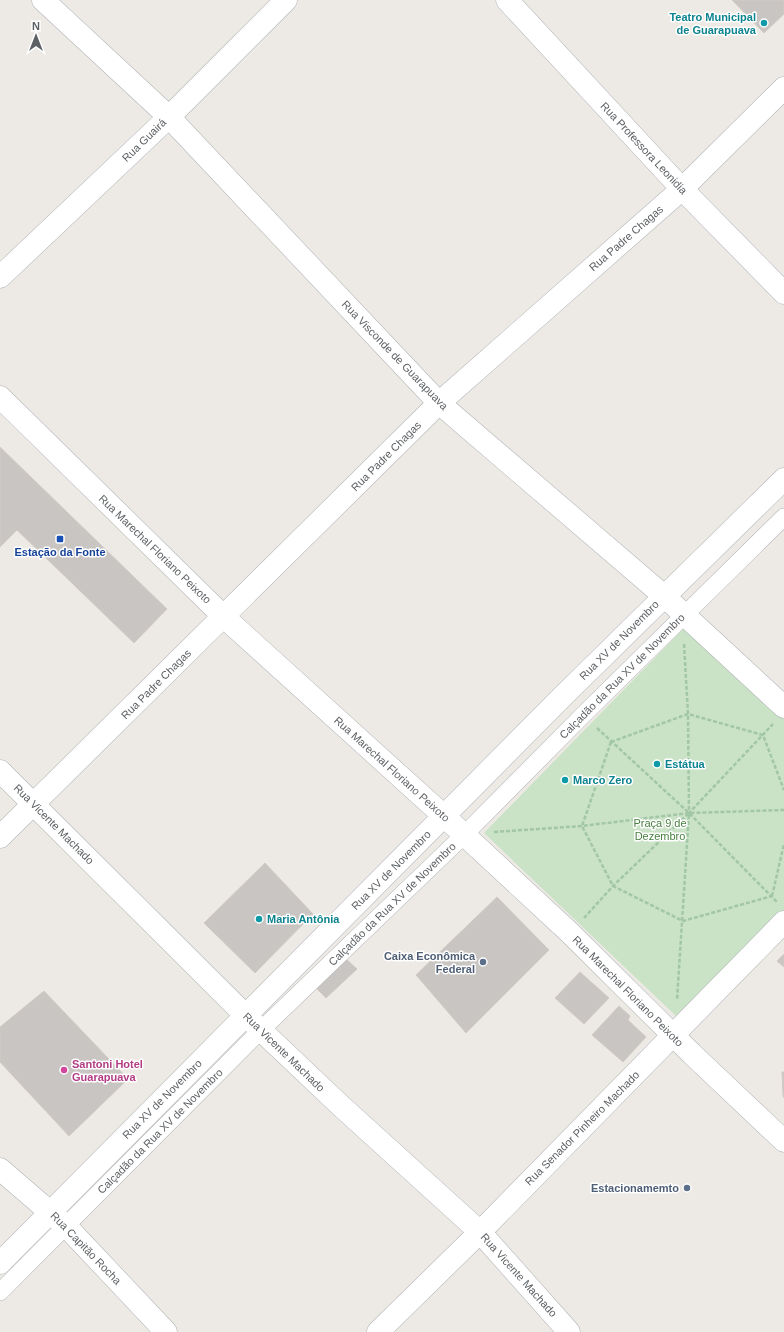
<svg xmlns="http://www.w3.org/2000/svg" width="784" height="1332" viewBox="0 0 784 1332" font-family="Arial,sans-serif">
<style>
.green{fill:#cae2c5}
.building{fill:#c9c5c2;stroke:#d1cbc4}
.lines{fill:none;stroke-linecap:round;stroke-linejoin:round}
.pedestrian-casing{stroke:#b0b3b6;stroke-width:18}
.minor-casing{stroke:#b0b3b6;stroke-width:23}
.tertiary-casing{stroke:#b0b3b6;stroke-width:23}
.path{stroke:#a2c7a6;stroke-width:2.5;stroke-dasharray:4 2;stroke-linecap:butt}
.pedestrian{stroke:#fff;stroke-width:17}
.minor{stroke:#fff;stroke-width:22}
.tertiary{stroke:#fff;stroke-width:22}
.culture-dot{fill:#0f9aa8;stroke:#fff;stroke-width:1.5}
.transit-dot{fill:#1a4fb4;stroke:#fff;stroke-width:1.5}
.service-dot{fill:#5c6f8a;stroke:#fff;stroke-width:1.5}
.hotel-dot{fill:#d1479c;stroke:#fff;stroke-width:1.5}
.labels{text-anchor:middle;stroke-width:3;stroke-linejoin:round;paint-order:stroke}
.culture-label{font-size:11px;font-weight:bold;fill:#0d838f;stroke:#fff;text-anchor:start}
.street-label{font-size:11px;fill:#5d6164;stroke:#fff}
.transit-label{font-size:11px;font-weight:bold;fill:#164399;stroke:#fff}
.park-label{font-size:11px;fill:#488040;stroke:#fff}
.service-label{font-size:11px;font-weight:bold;fill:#4e5e75;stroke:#fff;text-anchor:end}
.hotel-label{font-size:11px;font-weight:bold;fill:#b23c85;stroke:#fff;text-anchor:start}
</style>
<rect width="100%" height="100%" fill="#edeae5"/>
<path class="green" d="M 683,629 L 784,719 L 784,912 L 676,1016 L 484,833 Z"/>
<g class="building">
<path d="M 732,0 L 784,0 L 784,14 L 764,33 Z"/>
<path d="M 0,447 L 167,609 L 134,643 L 17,530 L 0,547 Z"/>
<path d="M 265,863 L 313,914 L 255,973 L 204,923 Z"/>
<path d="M 497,897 L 549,950 L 466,1033 L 416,975 Z"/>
<path d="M 784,954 L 784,967 L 777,961 Z"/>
<path d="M 344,957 L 357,969 L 326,998 L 313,985 Z"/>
<path d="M 580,972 L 609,998 L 584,1024 L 555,998 Z"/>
<path d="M 44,991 L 128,1079 L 69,1136 L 0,1062 L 0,1027 Z"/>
<path d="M 619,1006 L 630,1016 L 628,1020 L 646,1037 L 623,1062 L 592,1035 Z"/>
<path d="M 782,1072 L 784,1072 L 784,1098 L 783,1095 Z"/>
</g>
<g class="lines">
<defs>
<path id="pedestrian" d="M 0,1292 L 261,1030 L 464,835 L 583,715 L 784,517"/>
<g id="minor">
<path d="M 43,0 L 169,117 L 439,403 L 664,596 L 784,707"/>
<path d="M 507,0 L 682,189 L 784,293"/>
<path d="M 0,397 L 224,617 L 445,817 L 569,932 L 692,1054 L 784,1141"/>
<path d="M 0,771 L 245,1015 L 341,1106 L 480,1232 L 569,1332"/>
<path d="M 0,1263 L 563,696 L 784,479"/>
<path d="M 378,1332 L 480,1232 L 784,922"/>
</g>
<g id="tertiary">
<path d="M 0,277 L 169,117 L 286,0"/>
<path d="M 0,837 L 439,403 L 682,189 L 784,88"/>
<path d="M 0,1169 L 66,1226 L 166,1332"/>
</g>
</defs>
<use href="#pedestrian" class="pedestrian-casing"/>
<use href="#minor" class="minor-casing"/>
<use href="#tertiary" class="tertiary-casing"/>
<g class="path">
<path d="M 684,644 L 688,714 L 689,813 L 773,724"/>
<path d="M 597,728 L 689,813 L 777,902"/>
<path d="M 611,742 L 582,826 L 613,886 L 683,921 L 772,896"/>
<path d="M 611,742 L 688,714 L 763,735 L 784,790"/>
<path d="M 494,832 L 582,826 L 689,813 L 677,1000"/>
<path d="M 772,896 L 784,844"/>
<path d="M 584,918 L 613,886 L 689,813 L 784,810"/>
</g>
<use href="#pedestrian" class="pedestrian"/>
<use href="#minor" class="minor"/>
<use href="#tertiary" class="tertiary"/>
</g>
<g class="culture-dot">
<circle cx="764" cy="23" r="4"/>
<circle cx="657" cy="764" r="4"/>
<circle cx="565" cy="780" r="4"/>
<circle cx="259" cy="919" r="4"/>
</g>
<rect class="transit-dot" x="56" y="535" width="8" height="8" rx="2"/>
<g class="service-dot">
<circle cx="483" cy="962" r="4"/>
<circle cx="687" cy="1188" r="4"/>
</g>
<circle class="hotel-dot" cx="64" cy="1070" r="4"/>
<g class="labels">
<g class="culture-label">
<text x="756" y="21" text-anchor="end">Teatro Municipal<tspan x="756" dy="13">de Guarapuava</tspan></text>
<text x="665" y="768">Estátua</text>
<text x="573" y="784">Marco Zero</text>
<text x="267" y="923">Maria Antônia</text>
</g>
<g class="street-label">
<text transform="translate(144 140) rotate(-44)" y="4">Rua Guairá</text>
<text transform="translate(644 148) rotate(47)" y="4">Rua Professora Leonidia</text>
<text transform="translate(626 238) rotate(-41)" y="4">Rua Padre Chagas</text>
<text transform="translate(395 355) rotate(46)" y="4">Rua Visconde de Guarapuava</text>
<text transform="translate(386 456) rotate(-45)" y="4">Rua Padre Chagas</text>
<text transform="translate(155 549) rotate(44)" y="4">Rua Marechal Floriano Peixoto</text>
<text transform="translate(619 640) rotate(-45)" y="4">Rua XV de Novembro</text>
<text transform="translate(622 676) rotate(-45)" y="4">Calçadão da Rua XV de Novembro</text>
<text transform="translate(156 684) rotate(-45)" y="4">Rua Padre Chagas</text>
<text transform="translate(392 769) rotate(42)" y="4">Rua Marechal Floriano Peixoto</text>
<text transform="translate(54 824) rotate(45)" y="4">Rua Vicente Machado</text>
<text transform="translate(391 870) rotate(-45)" y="4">Rua XV de Novembro</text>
<text transform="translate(392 904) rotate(-44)" y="4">Calçadão da Rua XV de Novembro</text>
<text transform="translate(628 991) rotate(45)" y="4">Rua Marechal Floriano Peixoto</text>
<text transform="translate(284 1052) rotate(44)" y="4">Rua Vicente Machado</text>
<text transform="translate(162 1099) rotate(-45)" y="4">Rua XV de Novembro</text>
<text transform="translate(582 1128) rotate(-45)" y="4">Rua Senador Pinheiro Machado</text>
<text transform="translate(160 1131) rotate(-45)" y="4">Calçadão da Rua XV de Novembro</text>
<text transform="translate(86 1248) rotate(46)" y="4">Rua Capitão Rocha</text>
<text transform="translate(519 1275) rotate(48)" y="4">Rua Vicente Machado</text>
</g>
<g class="transit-label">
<text x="60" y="556">Estação da Fonte</text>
</g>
<g class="park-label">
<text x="660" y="827">Praça 9 de<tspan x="660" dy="13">Dezembro</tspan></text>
</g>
<g class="service-label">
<text x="475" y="960">Caixa Econômica<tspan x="475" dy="13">Federal</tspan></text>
<text x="679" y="1192">Estacionamemto</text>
</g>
<g class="hotel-label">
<text x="72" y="1068">Santoni Hotel<tspan x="72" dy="13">Guarapuava</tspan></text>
</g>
</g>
<g transform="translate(36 36)" stroke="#ffffff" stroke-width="3" paint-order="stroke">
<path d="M0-3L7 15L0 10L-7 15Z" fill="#5d6164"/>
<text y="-6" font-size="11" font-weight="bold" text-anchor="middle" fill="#5d6164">N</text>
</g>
</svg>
